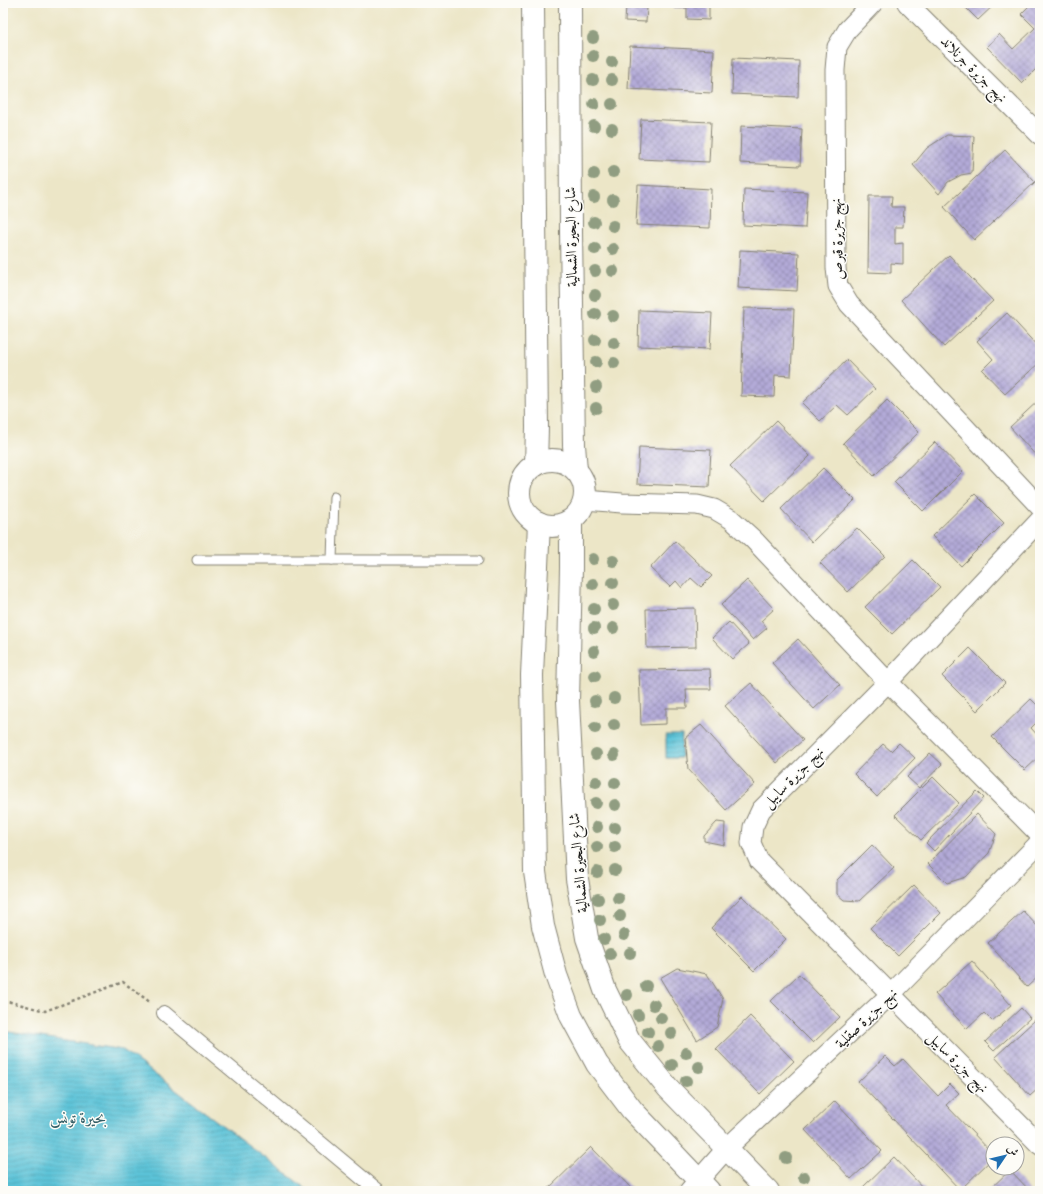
<svg xmlns="http://www.w3.org/2000/svg" width="1043" height="1194" viewBox="0 0 1043 1194" font-family="'IM FELL Double Pica',Amiri,serif">
<style>
.water{fill:url(#water-rules);stroke:#3c707a}
.building{fill:url(#building-cross-hatch)}
.lines{fill:none;stroke-linecap:round;stroke-linejoin:round}
.service-casing{stroke:#848172;stroke-width:11}
.pedestrian-casing{stroke:#848172;stroke-width:16}
.minor-casing{stroke:#848172;stroke-width:21}
.secondary-casing{stroke:#848172;stroke-width:24}
.path{stroke:#848172;stroke-width:2.5;stroke-dasharray:3 3;stroke-linecap:butt}
.service{stroke:#fff;stroke-width:9}
.pedestrian{stroke:#fff;stroke-width:14}
.minor{stroke:#fff;stroke-width:19}
.secondary{stroke:#fff;stroke-width:22}
.tree{fill:#909d81}
.labels{text-anchor:middle;stroke-width:3;stroke-linejoin:round;paint-order:stroke}
.street-label{font-size:15px;fill:#1c1c1c;stroke:#fdfcf7}
.water-label{font-size:16px;font-style:italic;fill:#355f67;stroke:#fdfcf7}
</style>
<defs>
<pattern id="water-rules" width="6" height="5" patternUnits="userSpaceOnUse"><rect width="6" height="5" fill="#5bc3d8"/><path d="M0 2.5h6" fill="none" stroke="#4fa7b9"/></pattern>
<pattern id="building-cross-hatch" width="8" height="8" patternUnits="userSpaceOnUse"><rect width="8" height="8" fill="#b3aad8"/><path d="M0 0l8 8M0 8l8-8" fill="none" stroke="#918aae"/></pattern>
</defs>
<rect width="100%" height="100%" fill="#fdfcf7"/>
<filter id="ink" filterUnits="userSpaceOnUse"><feTurbulence type="fractalNoise" baseFrequency=".025" numOctaves="2"/><feDisplacementMap in="SourceGraphic" scale="8" xChannelSelector="R" yChannelSelector="G"/><feConvolveMatrix kernelMatrix="1 2 1 2 8 2 1 2 1" color-interpolation-filters="sRGB"/></filter>
<filter id="wash" filterUnits="userSpaceOnUse"><feTurbulence type="fractalNoise" baseFrequency=".012" numOctaves="4" result="noise"/><feDisplacementMap in="SourceGraphic" scale="16" xChannelSelector="R" yChannelSelector="G"/><feGaussianBlur stdDeviation="0.9" result="paint"/><feColorMatrix in="noise" values="0 0 0 0 0 0 0 0 0 0 0 0 0 0 0 0 0 1.4 0 .05"/><feComposite in="paint" operator="in"/></filter>
<g filter="url(#wash)">
<rect width="100%" height="100%" fill="#ece6c7"/>
<g class="water">
<path d="M 666,735 L 682,735 L 681,758 L 666,758 Z"/>
<path d="M 3,1031 L 123,1050 L 309,1191 L 3,1191 Z"/>
</g>
<g id="blocks">
<g class="building">
<path d="M 674,3 L 709,3 L 709,20 L 687,19 L 687,8 L 674,8 Z"/>
<path d="M 961,3 L 996,3 L 978,20 Z"/>
<path d="M 1032,3 L 1040,3 L 1040,65 L 1022,83 L 987,47 L 999,34 L 1013,49 L 1035,28 L 1021,14 Z"/>
<path d="M 626,6 L 647,8 L 646,22 L 625,21 Z"/>
<path d="M 630,46 L 714,50 L 712,93 L 628,89 Z"/>
<path d="M 733,58 L 799,61 L 798,97 L 732,94 Z"/>
<path d="M 641,119 L 711,122 L 709,162 L 639,159 Z"/>
<path d="M 741,126 L 802,129 L 800,166 L 740,163 Z"/>
<path d="M 947,135 L 974,136 L 972,173 L 961,175 L 948,182 L 939,194 L 913,165 L 927,148 Z"/>
<path d="M 1005,150 L 1035,182 L 974,240 L 944,207 Z"/>
<path d="M 638,185 L 711,189 L 710,228 L 636,225 Z"/>
<path d="M 744,189 L 807,192 L 805,228 L 743,225 Z"/>
<path d="M 869,196 L 892,196 L 891,207 L 904,207 L 903,227 L 895,227 L 895,244 L 903,243 L 903,264 L 891,263 L 891,273 L 868,272 Z"/>
<path d="M 740,250 L 799,253 L 797,291 L 738,288 Z"/>
<path d="M 949,255 L 993,301 L 944,347 L 901,300 Z"/>
<path d="M 744,308 L 794,309 L 791,376 L 775,375 L 774,397 L 741,396 Z"/>
<path d="M 639,310 L 712,313 L 710,349 L 638,346 Z"/>
<path d="M 1007,313 L 1040,349 L 1040,362 L 1005,394 L 982,370 L 993,359 L 977,341 Z"/>
<path d="M 847,360 L 875,389 L 848,415 L 837,405 L 820,421 L 802,403 Z"/>
<path d="M 1040,399 L 1040,460 L 1010,427 Z"/>
<path d="M 887,400 L 919,432 L 874,476 L 843,443 Z"/>
<path d="M 776,421 L 810,456 L 764,501 L 730,466 Z"/>
<path d="M 935,442 L 963,471 L 923,511 L 894,482 Z"/>
<path d="M 639,447 L 711,450 L 709,487 L 637,484 Z"/>
<path d="M 823,468 L 855,500 L 812,542 L 781,509 Z"/>
<path d="M 975,494 L 1004,523 L 961,566 L 932,536 Z"/>
<path d="M 857,528 L 885,556 L 848,592 L 820,563 Z"/>
<path d="M 675,541 L 712,576 L 701,587 L 691,578 L 682,588 L 676,581 L 670,587 L 650,568 Z"/>
<path d="M 913,560 L 940,587 L 892,634 L 865,607 Z"/>
<path d="M 747,580 L 774,609 L 761,621 L 767,628 L 753,640 L 721,605 Z"/>
<path d="M 695,608 L 696,647 L 647,648 L 646,609 Z"/>
<path d="M 729,622 L 749,644 L 732,659 L 712,638 Z"/>
<path d="M 798,639 L 840,685 L 814,709 L 772,663 Z"/>
<path d="M 970,648 L 1005,683 L 977,711 L 942,676 Z"/>
<path d="M 710,669 L 711,689 L 686,689 L 687,708 L 666,708 L 666,724 L 641,725 L 639,670 Z"/>
<path d="M 751,683 L 803,740 L 777,763 L 725,706 Z"/>
<path d="M 1031,699 L 1040,708 L 1040,719 L 1031,728 L 1040,738 L 1040,756 L 1025,770 L 992,737 Z"/>
<path d="M 701,725 L 755,784 L 726,810 L 688,769 L 685,738 Z"/>
<path d="M 899,743 L 915,758 L 877,797 L 854,774 L 883,744 L 891,751 Z"/>
<path d="M 930,753 L 942,764 L 919,788 L 907,777 Z"/>
<path d="M 933,777 L 959,803 L 921,840 L 895,815 Z"/>
<path d="M 977,791 L 984,798 L 934,851 L 926,843 Z"/>
<path d="M 977,814 L 996,834 L 989,853 L 966,877 L 947,883 L 928,864 Z"/>
<path d="M 717,822 L 725,823 L 724,845 L 704,841 L 704,836 Z"/>
<path d="M 872,845 L 894,868 L 859,901 L 844,900 L 837,894 L 837,880 Z"/>
<path d="M 914,885 L 941,913 L 898,956 L 870,928 Z"/>
<path d="M 742,896 L 786,939 L 754,971 L 711,928 Z"/>
<path d="M 1023,911 L 1040,929 L 1040,975 L 1027,987 L 988,943 Z"/>
<path d="M 972,961 L 1011,1005 L 992,1021 L 984,1013 L 967,1029 L 935,994 Z"/>
<path d="M 677,968 L 707,974 L 723,999 L 717,1027 L 697,1040 L 660,978 Z"/>
<path d="M 799,974 L 840,1017 L 813,1043 L 771,1001 Z"/>
<path d="M 1021,1008 L 1030,1018 L 994,1051 L 985,1042 Z"/>
<path d="M 750,1016 L 794,1061 L 760,1094 L 716,1049 Z"/>
<path d="M 1035,1020 L 1040,1020 L 1040,1087 L 1030,1096 L 995,1057 Z"/>
<path d="M 885,1056 L 895,1066 L 903,1059 L 938,1096 L 950,1084 L 959,1093 L 946,1105 L 993,1154 L 993,1158 L 960,1190 L 858,1082 Z"/>
<path d="M 835,1101 L 882,1151 L 851,1179 L 805,1130 Z"/>
<path d="M 591,1147 L 634,1191 L 546,1191 Z"/>
<path d="M 894,1157 L 926,1191 L 867,1191 L 863,1187 Z"/>
<path d="M 1010,1170 L 1030,1191 L 988,1191 Z"/>
</g>
</g>
</g>
<g filter="url(#ink)">
<use href="#blocks" fill-opacity="0" stroke="#848172" stroke-width="1"/>
<g class="lines">
<defs>
<g id="service">
<path d="M 197,560 L 478,560"/>
<path d="M 332,560 L 334,497"/>
</g>
<path id="pedestrian" d="M 164,1013 L 378,1191"/>
<g id="minor">
<path d="M 873,3 L 848,29 L 837,47 L 835,70 L 836,268 L 838,286 L 849,304 L 1040,507"/>
<path d="M 907,3 L 1040,135"/>
<path d="M 585,500 L 622,503 L 697,505 L 714,509 L 731,519 L 753,539 L 888,682 L 1040,835"/>
<path d="M 1040,520 L 888,682 L 761,810 L 753,827 L 751,843 L 759,861 L 1040,1145"/>
<path d="M 689,1191 L 727,1148 L 891,994 L 1040,842"/>
</g>
<g id="secondary">
<path d="M 533,3 L 537,427 L 536,465"/>
<path d="M 570,3 L 571,232 L 574,445 L 576,470"/>
<circle cx="552" cy="493" r="33"/>
<path d="M 571,521 L 571,568 L 568,701 L 577,879 L 587,938 L 605,990 L 629,1040 L 668,1088 L 768,1191"/>
<path d="M 539,523 L 532,675 L 535,872 L 543,926 L 556,975 L 571,1016 L 597,1064 L 632,1110 L 709,1191"/>
</g>
</defs>
<use href="#service" class="service-casing"/>
<use href="#pedestrian" class="pedestrian-casing"/>
<use href="#minor" class="minor-casing"/>
<use href="#secondary" class="secondary-casing"/>
<path class="path" d="M 3,1000 L 45,1011 L 123,982 L 151,1003"/>
<use href="#service" class="service"/>
<use href="#pedestrian" class="pedestrian"/>
<use href="#minor" class="minor"/>
<use href="#secondary" class="secondary"/>
</g>
<g class="tree">
<circle cx="593" cy="38" r="6"/>
<circle cx="593" cy="56" r="6"/>
<circle cx="612" cy="62" r="6"/>
<circle cx="593" cy="80" r="6"/>
<circle cx="612" cy="80" r="6"/>
<circle cx="594" cy="104" r="6"/>
<circle cx="612" cy="104" r="6"/>
<circle cx="594" cy="126" r="6"/>
<circle cx="612" cy="129" r="6"/>
<circle cx="613" cy="172" r="6"/>
<circle cx="594" cy="174" r="6"/>
<circle cx="594" cy="197" r="6"/>
<circle cx="613" cy="200" r="6"/>
<circle cx="594" cy="222" r="6"/>
<circle cx="613" cy="226" r="6"/>
<circle cx="595" cy="249" r="6"/>
<circle cx="613" cy="249" r="6"/>
<circle cx="595" cy="271" r="6"/>
<circle cx="613" cy="271" r="6"/>
<circle cx="595" cy="295" r="6"/>
<circle cx="595" cy="314" r="6"/>
<circle cx="613" cy="316" r="6"/>
<circle cx="595" cy="340" r="6"/>
<circle cx="614" cy="343" r="6"/>
<circle cx="596" cy="362" r="6"/>
<circle cx="614" cy="363" r="6"/>
<circle cx="596" cy="387" r="6"/>
<circle cx="596" cy="408" r="6"/>
<circle cx="593" cy="559" r="6"/>
<circle cx="613" cy="561" r="6"/>
<circle cx="613" cy="583" r="6"/>
<circle cx="593" cy="584" r="6"/>
<circle cx="613" cy="605" r="6"/>
<circle cx="594" cy="609" r="6"/>
<circle cx="594" cy="628" r="6"/>
<circle cx="613" cy="628" r="6"/>
<circle cx="594" cy="651" r="6"/>
<circle cx="595" cy="676" r="6"/>
<circle cx="614" cy="698" r="6"/>
<circle cx="595" cy="701" r="6"/>
<circle cx="614" cy="725" r="6"/>
<circle cx="595" cy="728" r="6"/>
<circle cx="596" cy="754" r="6"/>
<circle cx="614" cy="755" r="6"/>
<circle cx="596" cy="782" r="6"/>
<circle cx="615" cy="783" r="6"/>
<circle cx="596" cy="803" r="6"/>
<circle cx="615" cy="805" r="6"/>
<circle cx="597" cy="827" r="6"/>
<circle cx="615" cy="828" r="6"/>
<circle cx="597" cy="847" r="6"/>
<circle cx="615" cy="847" r="6"/>
<circle cx="615" cy="870" r="6"/>
<circle cx="597" cy="872" r="6"/>
<circle cx="618" cy="898" r="6"/>
<circle cx="598" cy="899" r="6"/>
<circle cx="620" cy="916" r="6"/>
<circle cx="600" cy="920" r="6"/>
<circle cx="624" cy="935" r="6"/>
<circle cx="604" cy="939" r="6"/>
<circle cx="630" cy="953" r="6"/>
<circle cx="610" cy="954" r="6"/>
<circle cx="646" cy="986" r="6"/>
<circle cx="627" cy="995" r="6"/>
<circle cx="654" cy="1005" r="6"/>
<circle cx="638" cy="1015" r="6"/>
<circle cx="661" cy="1018" r="6"/>
<circle cx="648" cy="1032" r="6"/>
<circle cx="671" cy="1033" r="6"/>
<circle cx="658" cy="1046" r="6"/>
<circle cx="686" cy="1053" r="6"/>
<circle cx="672" cy="1065" r="6"/>
<circle cx="699" cy="1067" r="6"/>
<circle cx="686" cy="1081" r="6"/>
<circle cx="786" cy="1158" r="6"/>
<circle cx="804" cy="1177" r="6"/>
</g>
</g>
<g class="labels">
<g class="street-label">
<text transform="translate(974 69) rotate(45)" y="5">نهج جزيرة جرنلاند</text>
<text transform="translate(571 237) rotate(-91)" y="5">شارع البحيرة الشمالية</text>
<text transform="translate(837 239) rotate(-92)" y="5">نهج جزيرة قبرص</text>
<text transform="translate(793 777) rotate(-45)" y="5">نهج جزيرة سايبل</text>
<text transform="translate(578 863) rotate(-95)" y="5">شارع البحيرة الشمالية</text>
<text transform="translate(866 1018) rotate(-44)" y="5">نهج جزيرة صقلية</text>
<text transform="translate(958 1062) rotate(45)" y="5">نهج جزيرة سايبل</text>
</g>
<g class="water-label">
<text x="78" y="1123">بحيرة تونس</text>
</g>
</g>
<rect width="1043" height="1194" fill="none" stroke="#fdfcf7" stroke-width="16"/>
<g transform="translate(1005 1156) rotate(55)"><circle r="19" fill="#fdfcf7" stroke="#a3a29f"/>
<path d="M0-3L7 15L0 10L-7 15Z" fill="#1f6fb2"/>
<text y="-6" font-size="11" font-weight="bold" text-anchor="middle" fill="#1c1c1c">ش</text>
</g>
</svg>
